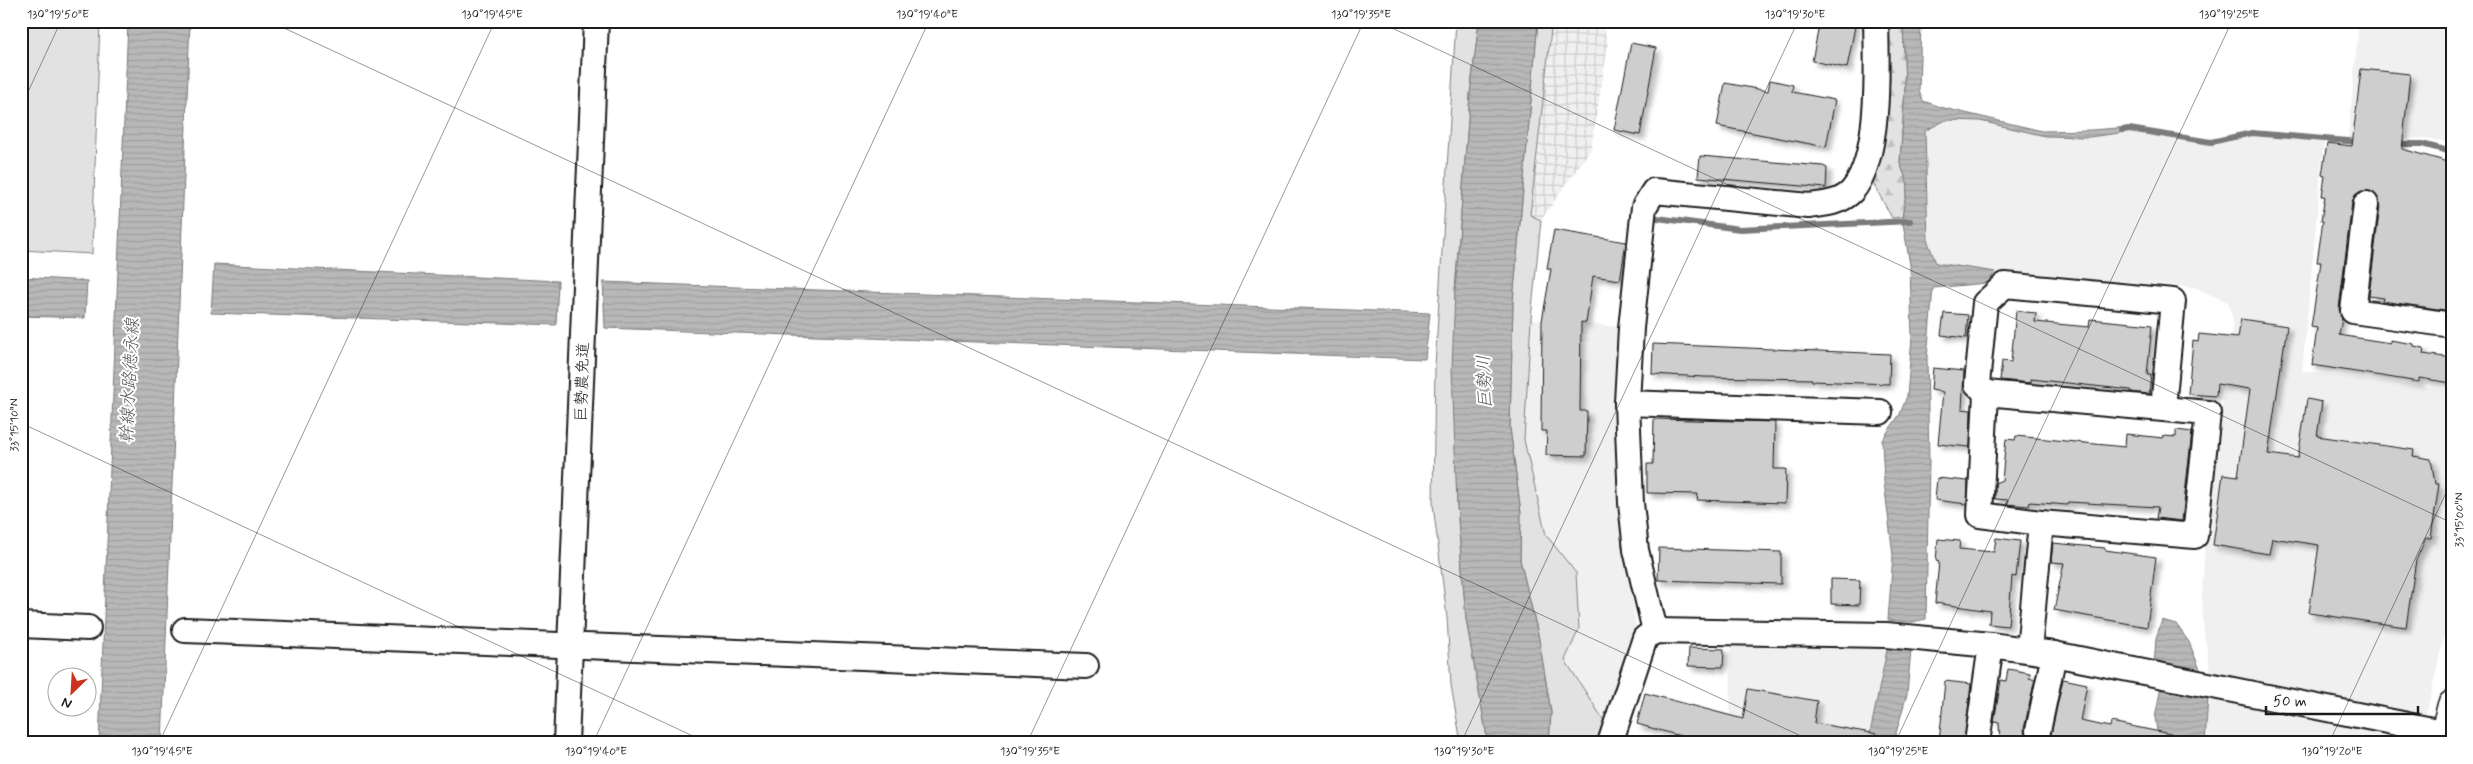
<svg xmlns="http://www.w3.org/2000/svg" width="2473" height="764" viewBox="0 0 2473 764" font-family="Mynerve,'Klee One',sans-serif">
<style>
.built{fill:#f0f0f0}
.industrial{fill:url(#industrial-grid)}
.grass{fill:#e2e2e2;stroke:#7f7f7f}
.forest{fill:url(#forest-firs);stroke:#7f7f7f}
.water{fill:url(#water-rules);stroke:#7a7a7a}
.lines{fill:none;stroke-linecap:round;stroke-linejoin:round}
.stream{stroke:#7a7a7a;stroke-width:6}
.building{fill:#cecece;stroke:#1c1c1c;filter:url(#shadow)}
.minor-casing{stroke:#1c1c1c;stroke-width:28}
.major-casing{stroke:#1c1c1c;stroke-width:31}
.minor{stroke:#fff;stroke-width:24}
.major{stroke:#fff;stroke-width:28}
.ticks{fill:none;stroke:#1c1c1c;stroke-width:1;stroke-opacity:0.45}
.labels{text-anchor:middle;stroke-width:4;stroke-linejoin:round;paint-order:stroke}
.street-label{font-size:16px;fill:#1c1c1c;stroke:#fff}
.water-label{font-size:18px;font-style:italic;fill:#5a5a5a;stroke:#fff}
.neatline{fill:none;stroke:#1c1c1c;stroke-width:2}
.ticks-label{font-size:12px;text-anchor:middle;fill:#1c1c1c}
</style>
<defs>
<pattern id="industrial-grid" width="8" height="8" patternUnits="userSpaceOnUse" patternTransform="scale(1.25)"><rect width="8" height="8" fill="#f0f0f0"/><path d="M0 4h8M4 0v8" fill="none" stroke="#cdcdcd"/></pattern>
<pattern id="forest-firs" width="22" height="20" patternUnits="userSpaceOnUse" patternTransform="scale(1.25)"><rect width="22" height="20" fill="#e2e2e2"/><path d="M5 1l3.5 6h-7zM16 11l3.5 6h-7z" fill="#c1c1c1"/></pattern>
<pattern id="water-rules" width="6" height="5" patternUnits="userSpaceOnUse" patternTransform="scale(1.25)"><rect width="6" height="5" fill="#b8b8b8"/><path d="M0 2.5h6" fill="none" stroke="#9e9e9e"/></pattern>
<filter id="shadow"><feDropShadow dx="4.5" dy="4.5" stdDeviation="2.5" flood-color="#0004"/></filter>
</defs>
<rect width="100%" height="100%" fill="#fff"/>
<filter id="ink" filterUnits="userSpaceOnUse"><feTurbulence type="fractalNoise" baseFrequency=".02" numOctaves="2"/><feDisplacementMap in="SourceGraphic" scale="10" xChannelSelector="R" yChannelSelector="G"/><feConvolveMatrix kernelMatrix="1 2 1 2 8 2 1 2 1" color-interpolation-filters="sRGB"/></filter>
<g filter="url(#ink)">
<g class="built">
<path d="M 2359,21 L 2452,21 L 2452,143 L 2425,138 L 2378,140 L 2348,138 Z"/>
<path d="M 1946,120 L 1980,121 L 2045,136 L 2089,137 L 2127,132 L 2211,145 L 2253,136 L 2324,140 L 2302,371 L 2452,390 L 2452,601 L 2426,716 L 2211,674 L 2204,633 L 2202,595 L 2205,540 L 2233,320 L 2228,302 L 2193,287 L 1996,272 L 1936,263 L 1928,242 L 1925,131 Z"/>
<path d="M 1531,319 L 1621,327 L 1627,552 L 1636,628 L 1608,727 L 1565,660 L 1579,629 L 1576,573 L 1546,535 L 1524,440 Z"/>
<path d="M 1731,643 L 1868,645 L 1887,650 L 1868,743 L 1730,740 Z"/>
<path d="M 2208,696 L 2422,741 L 2422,743 L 2205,743 Z"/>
</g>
<path class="industrial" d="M 1552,21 L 1602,21 L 1608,45 L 1591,149 L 1541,220 L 1530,215 Z"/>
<g class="grass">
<path d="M 21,21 L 100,21 L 92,254 L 21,250 Z"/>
<path d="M 1456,21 L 1479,21 L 1470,95 L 1455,291 L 1457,505 L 1466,619 L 1488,743 L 1461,743 L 1451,685 L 1447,617 L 1433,505 L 1435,366 Z"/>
<path d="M 1538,21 L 1552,21 L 1530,215 L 1541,220 L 1531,319 L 1524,440 L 1546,535 L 1576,573 L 1579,629 L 1565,660 L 1608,727 L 1604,743 L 1549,743 L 1551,712 L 1538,634 L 1520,560 L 1521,513 L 1510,428 L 1513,301 Z"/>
</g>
<path class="forest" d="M 1888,21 L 1903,21 L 1905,90 L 1900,163 L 1908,184 L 1902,217 L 1892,218 L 1873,183 L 1890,80 Z"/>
<g class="water">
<path d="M 128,21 L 190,21 L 162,743 L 99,743 Z"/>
<path d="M 1479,21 L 1538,21 L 1513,301 L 1510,428 L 1521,513 L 1520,560 L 1538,634 L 1551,712 L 1549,743 L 1488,743 L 1466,619 L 1457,505 L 1452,369 L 1455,291 L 1470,95 Z"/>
<path d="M 1903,21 L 1921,21 L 1919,91 L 1923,101 L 1944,108 L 2042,131 L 2091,130 L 2130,127 L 2127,132 L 2089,137 L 2045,136 L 1980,121 L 1946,120 L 1925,131 L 1928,242 L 1936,263 L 1996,272 L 1987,283 L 1933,288 L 1927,358 L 1929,461 L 1926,619 L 1912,622 L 1888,620 L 1893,555 L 1884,482 L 1882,440 L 1900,414 L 1907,396 L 1912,337 L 1910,265 L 1902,217 L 1908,184 L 1900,163 L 1905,90 Z"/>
<path d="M 214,264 L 558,281 L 556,325 L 211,313 Z"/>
<path d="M 21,277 L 87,281 L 85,318 L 21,316 Z"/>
<path d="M 603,282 L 1430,313 L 1425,359 L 605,328 Z"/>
<path d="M 2162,620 L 2176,624 L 2189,642 L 2201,672 L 2208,696 L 2205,743 L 2159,743 L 2155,718 L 2161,686 L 2154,666 L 2156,638 Z"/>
<path d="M 1887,650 L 1911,650 L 1907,694 L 1896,733 L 1899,743 L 1868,743 Z"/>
</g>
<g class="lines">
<g class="stream">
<path d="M 2122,130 L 2129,129 L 2211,142 L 2252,133 L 2359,142"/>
<path d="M 2394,144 L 2422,144 L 2452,152"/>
<path d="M 1657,218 L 1740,229 L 1910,221"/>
</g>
</g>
<g class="building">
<path d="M 1820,21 L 1856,21 L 1847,68 L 1812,61 Z"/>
<path d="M 1631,43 L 1656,48 L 1640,135 L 1614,130 Z"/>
<path d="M 2361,69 L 2410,74 L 2402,149 L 2452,163 L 2452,311 L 2382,301 L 2383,298 L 2369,296 L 2380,205 L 2378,198 L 2374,193 L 2361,191 L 2355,195 L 2352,202 L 2339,309 L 2342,318 L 2339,335 L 2390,343 L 2390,340 L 2414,344 L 2414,346 L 2424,348 L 2423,354 L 2452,358 L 2452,383 L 2419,378 L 2419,382 L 2312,365 L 2317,328 L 2311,327 L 2321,262 L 2317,262 L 2323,221 L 2321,221 L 2325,196 L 2322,196 L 2325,176 L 2322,175 L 2327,143 L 2352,146 Z"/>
<path d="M 1770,80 L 1793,85 L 1792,92 L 1835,100 L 1826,147 L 1717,126 L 1725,83 L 1768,91 Z"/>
<path d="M 1700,156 L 1823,166 L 1827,168 L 1826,188 L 1698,177 Z"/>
<path d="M 1554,230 L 1626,242 L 1620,280 L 1593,276 L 1586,323 L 1581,322 L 1580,411 L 1587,411 L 1586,456 L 1546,455 L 1547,431 L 1541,431 L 1542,321 L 1551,269 L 1547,268 Z"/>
<path d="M 2016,311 L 2036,313 L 2035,322 L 2089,327 L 2090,319 L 2152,325 L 2147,375 L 2151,375 L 2149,394 L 2131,392 L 2131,390 L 2031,379 L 2031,383 L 2000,380 L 2002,361 L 2011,362 Z"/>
<path d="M 1944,313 L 1968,315 L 1966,338 L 1941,335 Z"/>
<path d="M 2241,319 L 2287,326 L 2268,454 L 2298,458 L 2307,399 L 2322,402 L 2317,436 L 2414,450 L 2413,456 L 2431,459 L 2435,484 L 2439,484 L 2431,538 L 2426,538 L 2416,560 L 2406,627 L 2309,613 L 2319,545 L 2272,538 L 2269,554 L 2213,545 L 2223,474 L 2238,476 L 2250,389 L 2217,384 L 2216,396 L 2188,394 L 2193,341 L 2198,342 L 2199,334 L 2238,338 Z"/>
<path d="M 1653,344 L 1890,354 L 1889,384 L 1812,381 L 1812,379 L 1704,377 L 1652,374 Z"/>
<path d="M 1933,368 L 1964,371 L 1962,409 L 1971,410 L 1970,447 L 1938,444 L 1943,392 L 1931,390 Z"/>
<path d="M 1654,419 L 1775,422 L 1774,469 L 1786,469 L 1785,503 L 1697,500 L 1698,494 L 1647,493 L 1647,464 L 1653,464 Z"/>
<path d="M 2176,430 L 2192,432 L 2182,521 L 2156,518 L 2158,507 L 2068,502 L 2067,505 L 2030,502 L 2029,506 L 2007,504 L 2008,500 L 1995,499 L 1995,483 L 2002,480 L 2006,439 L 2015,440 L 2016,436 L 2125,447 L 2126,434 L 2163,438 L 2164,436 L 2176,437 Z"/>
<path d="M 1937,478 L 1968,481 L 1967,504 L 1935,500 Z"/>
<path d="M 1996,538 L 2020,541 L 2016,577 L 2012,576 L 2008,626 L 1989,624 L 1990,611 L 1935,603 L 1939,562 L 1936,561 L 1938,539 L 1960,541 L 1959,549 L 1994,552 Z"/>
<path d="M 2053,543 L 2105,548 L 2105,550 L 2156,557 L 2147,627 L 2054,610 L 2064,563 L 2051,562 Z"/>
<path d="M 1659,548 L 1781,552 L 1781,584 L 1658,580 Z"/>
<path d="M 1831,579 L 1860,580 L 1859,605 L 1831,604 Z"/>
<path d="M 1689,648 L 1724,649 L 1723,667 L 1688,666 Z"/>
<path d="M 2008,669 L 2030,673 L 2029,678 L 2035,679 L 2024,729 L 2025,736 L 2032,743 L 2000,743 L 1999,723 L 1994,722 L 2001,680 L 2006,681 Z"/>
<path d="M 2063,679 L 2087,684 L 2080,721 L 2110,727 L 2111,722 L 2175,735 L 2174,743 L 2044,743 L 2051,734 Z"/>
<path d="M 1945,681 L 1971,684 L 1964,743 L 1939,743 Z"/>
<path d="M 1748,689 L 1817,701 L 1814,723 L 1877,734 L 1876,743 L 1706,743 L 1637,724 L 1645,693 L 1743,719 Z"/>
</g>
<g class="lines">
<defs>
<g id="minor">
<path d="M 2366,204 L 2353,311 L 2452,325"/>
<path d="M 1986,393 L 2208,413 L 2195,536 L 2041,523"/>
<path d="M 1627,403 L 1880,412"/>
<path d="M 21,625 L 88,628"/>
<path d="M 185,630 L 1086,666"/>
<path d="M 1655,631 L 1636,550 L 1631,503 L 1627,403 L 1631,328 L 1644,207 L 1654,191 L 1809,206 C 1824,204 1841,203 1852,191 C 1881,158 1877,64 1876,21"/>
<path d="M 2029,650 L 2041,523 L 1980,515 L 1986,393 L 1977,384 L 1985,303 L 2005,285 L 2173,301 L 2163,408"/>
<path d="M 2038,731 L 2054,654"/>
<path d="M 566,743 L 596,21"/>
<path d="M 1610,743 L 1645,638 L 1655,631 L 1886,635 L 1991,645 L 2054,654 L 2432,730 L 2452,731"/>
<path d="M 1977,743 L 1991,645"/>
</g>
<path id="major" d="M 2442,743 L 2452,705"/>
</defs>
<use href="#minor" class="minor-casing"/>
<use href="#major" class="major-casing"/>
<use href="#minor" class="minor"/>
<use href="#major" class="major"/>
</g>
</g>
<path class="ticks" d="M 269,21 L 1816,743M 1377,21 L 2452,523M 21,107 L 61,21M 21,423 L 708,743M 159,743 L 495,21M 593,743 L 929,21M 1027,743 L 1364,21M 1461,743 L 1798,21M 1895,743 L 2232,21M 2329,743 L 2452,480"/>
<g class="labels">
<g class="street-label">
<text transform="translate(581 382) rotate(-88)" y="6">巨勢農免道</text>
</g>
<g class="water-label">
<text transform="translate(129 381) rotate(-87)" y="6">幹線水路徳永線</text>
<text transform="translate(1484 382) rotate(-92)" y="6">巨勢川</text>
</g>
</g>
<rect width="2473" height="764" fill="none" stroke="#fff" stroke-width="55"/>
<g transform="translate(72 692) rotate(205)"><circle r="24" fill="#ffffff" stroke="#a4a4a4"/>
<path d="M0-4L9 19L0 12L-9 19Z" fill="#c8321e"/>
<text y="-8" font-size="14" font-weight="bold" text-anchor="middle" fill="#1c1c1c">N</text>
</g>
<path d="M2266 706v8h152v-8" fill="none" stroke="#1c1c1c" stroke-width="2.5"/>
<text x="2273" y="706" font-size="15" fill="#1c1c1c" stroke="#ffffff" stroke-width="4" paint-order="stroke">50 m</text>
<rect x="28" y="28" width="2418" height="708" class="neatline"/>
<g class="ticks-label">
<text x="58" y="18">130°19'50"E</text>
<text x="492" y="18">130°19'45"E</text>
<text x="927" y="18">130°19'40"E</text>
<text x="1361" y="18">130°19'35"E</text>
<text x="1795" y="18">130°19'30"E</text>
<text x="2229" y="18">130°19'25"E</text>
<text transform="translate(14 425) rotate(-90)" y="4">33°15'10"N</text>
<text transform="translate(2459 520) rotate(-90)" y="4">33°15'00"N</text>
<text x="162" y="755">130°19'45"E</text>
<text x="596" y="755">130°19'40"E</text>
<text x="1030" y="755">130°19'35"E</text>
<text x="1464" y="755">130°19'30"E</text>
<text x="1898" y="755">130°19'25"E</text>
<text x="2332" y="755">130°19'20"E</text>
</g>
</svg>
